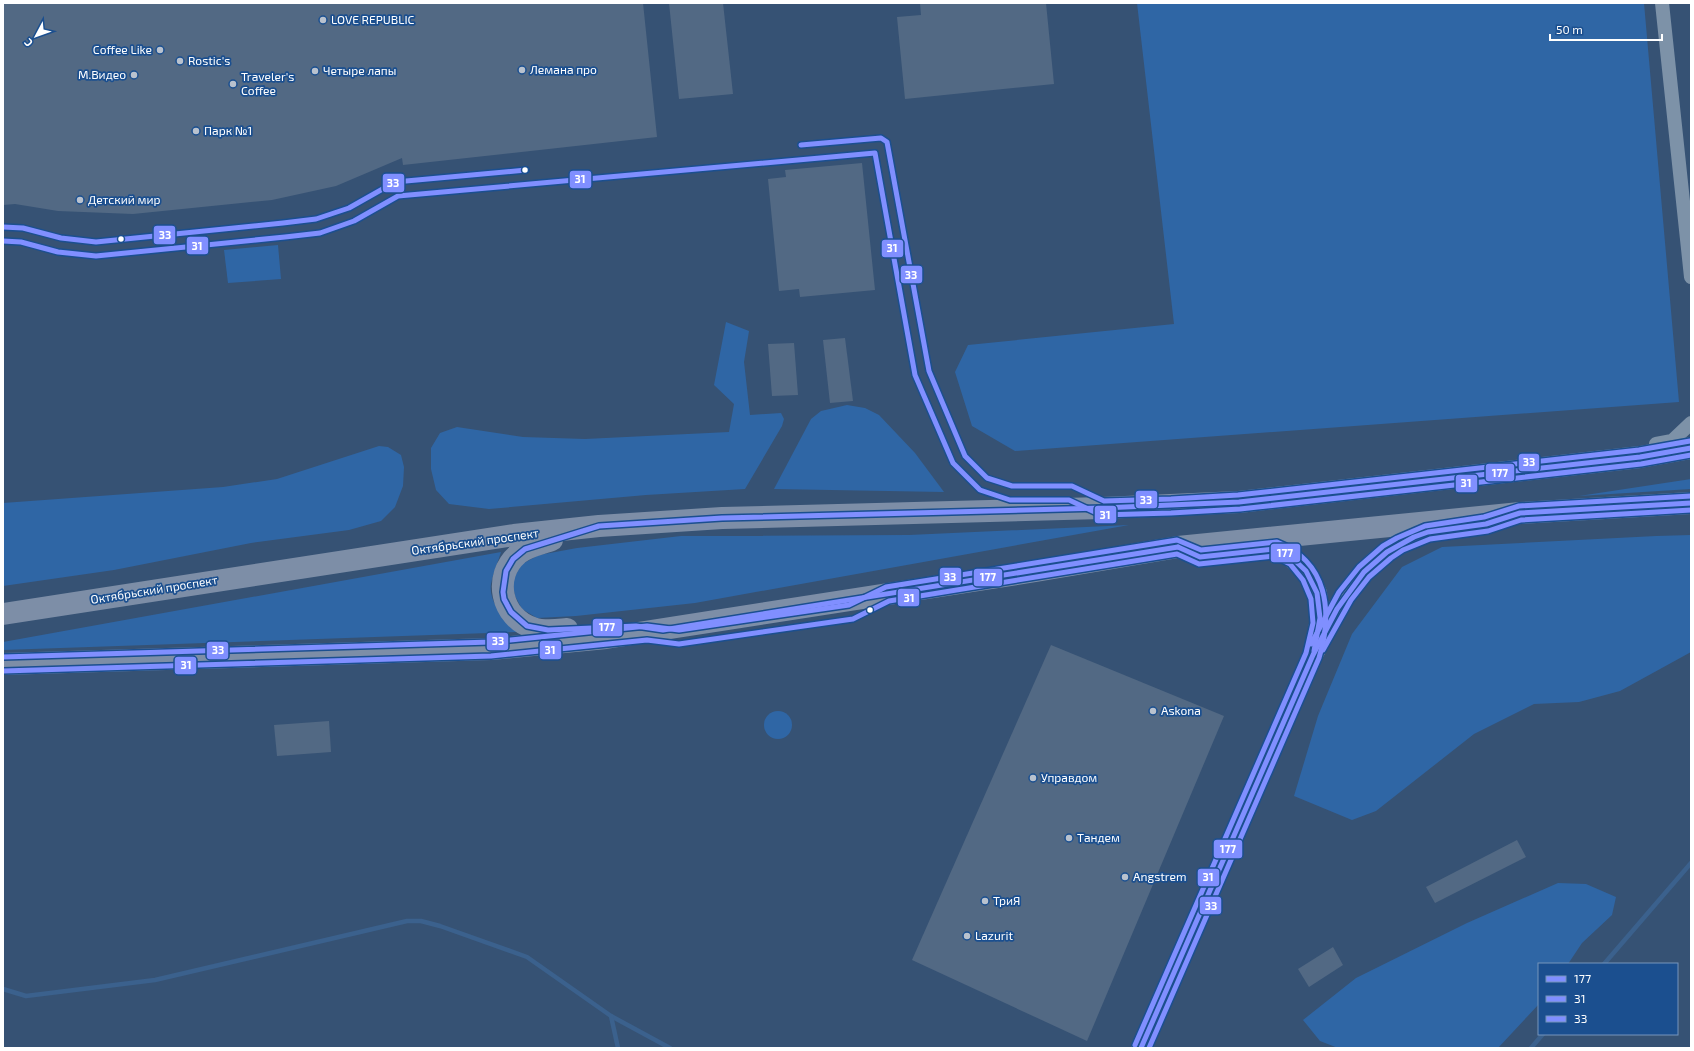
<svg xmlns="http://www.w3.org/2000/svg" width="1694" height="1051" viewBox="0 0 1694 1051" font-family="'Exo 2',sans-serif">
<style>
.green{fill:#2f66a5}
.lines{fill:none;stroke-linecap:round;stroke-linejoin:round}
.stream{stroke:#3b618d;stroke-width:4.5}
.building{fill:#526984}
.minor{stroke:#7d92a8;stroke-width:14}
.secondary{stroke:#798da4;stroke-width:20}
.primary{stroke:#7d8ea7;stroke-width:22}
.bus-1-casing{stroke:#1b4f8f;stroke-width:8}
.bus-2-casing{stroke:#1b4f8f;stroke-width:8}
.bus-3-casing{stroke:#1b4f8f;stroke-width:8}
.bus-1{stroke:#808fff;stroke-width:5}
.bus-2{stroke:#808fff;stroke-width:5}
.bus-3{stroke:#808fff;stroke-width:5}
.poi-dot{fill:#b9c2ce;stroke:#1b4f8f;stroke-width:1.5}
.bus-dot{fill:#fff;stroke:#1b4f8f;stroke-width:1.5}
.labels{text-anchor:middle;stroke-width:3.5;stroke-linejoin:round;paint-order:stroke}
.poi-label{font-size:12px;fill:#fff;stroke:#1b4f8f;text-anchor:start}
.street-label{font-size:12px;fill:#fff;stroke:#1b4f8f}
.line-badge{stroke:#1b4f8f;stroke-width:1.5}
.badge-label{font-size:11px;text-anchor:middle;font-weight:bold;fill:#fff}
</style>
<rect width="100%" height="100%" fill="#365274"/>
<g class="green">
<path d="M 1137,3 L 1644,3 L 1679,402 L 1015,451 L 972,426 L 955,372 L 968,345 L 1174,324 Z"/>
<path d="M 278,245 L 281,279 L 228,283 L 224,250 Z"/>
<path d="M 726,322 L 749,331 L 744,362 L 750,415 L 781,413 L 784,419 L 782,426 L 745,489 L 646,495 L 489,509 L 449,504 L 436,490 L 431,469 L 431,448 L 440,433 L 457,427 L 523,437 L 585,439 L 729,432 L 734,404 L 714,385 Z"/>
<path d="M 847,405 L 865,408 L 879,415 L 915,453 L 944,492 L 774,489 L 811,419 L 821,411 Z"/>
<path d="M 379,446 L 388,447 L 401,455 L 404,467 L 403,486 L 395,507 L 381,521 L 349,530 L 251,543 L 114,570 L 3,586 L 3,503 L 223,487 L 277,479 Z"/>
<path d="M 1691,479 L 1691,489 L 1579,496 Z"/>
<path d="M 1129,525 L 695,603 L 576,616 L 537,618 L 522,609 L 515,596 L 512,581 L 522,564 L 539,555 L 577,548 L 681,536 L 909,535 Z"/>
<path d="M 1691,535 L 1691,652 L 1620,691 L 1579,702 L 1534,704 L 1474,734 L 1376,811 L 1352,820 L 1294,796 L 1318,716 L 1352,634 L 1402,567 L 1442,547 L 1656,536 Z"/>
<path d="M 501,552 C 498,562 493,573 491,584 C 488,601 505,622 517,632 L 3,650 L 3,642 Z"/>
<circle cx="778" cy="725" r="14"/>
<path d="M 1558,883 L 1586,884 L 1616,897 L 1612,915 L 1582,943 L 1568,964 L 1539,964 L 1539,1004 L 1498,1048 L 1338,1048 L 1320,1041 L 1303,1020 L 1356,978 L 1467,923 Z"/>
</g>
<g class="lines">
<g class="stream">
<path d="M 1604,964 L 1691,863"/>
<path d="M 3,989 L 26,996 L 155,980 L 407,921 L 421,921 L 440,926 L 527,957 L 611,1016 L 670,1048"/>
<path d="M 611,1016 L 618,1048"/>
<path d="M 1531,1048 L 1543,1034"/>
</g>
</g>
<g class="building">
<path d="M 3,3 L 643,3 L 657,137 L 403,165 L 402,158 L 336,186 L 272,200 L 133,214 L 58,211 L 15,204 L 3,205 Z"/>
<path d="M 669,3 L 723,3 L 733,94 L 679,99 Z"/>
<path d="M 920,3 L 1046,3 L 1054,84 L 905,99 L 897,17 L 921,15 Z"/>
<path d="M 862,163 L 875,290 L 800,297 L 799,289 L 779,291 L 768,179 L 786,177 L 785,170 Z"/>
<path d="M 845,338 L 853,401 L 830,403 L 823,340 Z"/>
<path d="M 794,343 L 798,395 L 772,396 L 768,344 Z"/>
<path d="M 1051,645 L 1224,716 L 1087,1041 L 912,960 Z"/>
<path d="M 329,721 L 331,752 L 277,756 L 274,725 Z"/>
<path d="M 1517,840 L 1526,857 L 1435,903 L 1426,887 Z"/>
<path d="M 1333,947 L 1343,965 L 1309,987 L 1298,969 Z"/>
</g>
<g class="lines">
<g class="minor">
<path d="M 1662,3 L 1691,277"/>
<path d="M 1656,444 L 1672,441 L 1691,423"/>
</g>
<g class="secondary">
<path d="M 1178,547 L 1200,557 L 1275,549 L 1288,554 L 1306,571 L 1317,593 L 1320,618 L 1317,637"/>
<path d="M 1141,1048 L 1313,655 C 1323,636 1332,614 1345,596 C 1368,561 1405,533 1448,529"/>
</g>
<g class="primary">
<path d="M 552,540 C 541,544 528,546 518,554 C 492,576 501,618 533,628 C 544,632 556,630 567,629"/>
<path d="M 3,614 L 514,535 L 599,526 L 722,518 L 1102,508 L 1239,502 L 1640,457 L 1691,448"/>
<path d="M 3,664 L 491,649 L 606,638 L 1036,571 L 1178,547 L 1520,513 L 1691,503"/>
</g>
<defs>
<g id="bus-1">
<path d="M 1178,547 L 663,630 L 636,626 L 548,630 L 527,626 L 511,612 L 504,599 L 503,592 L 506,571 L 513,559 L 525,549 L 599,526 L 722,518 L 1102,508 L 1239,502 L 1640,457 L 1691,448"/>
<path d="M 1178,547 L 1200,557 L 1275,549 L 1288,554 L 1306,571 L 1317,593 L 1320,618 L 1314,651"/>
<path d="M 1141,1048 L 1313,655 L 1337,609 L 1364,572 L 1387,552 L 1414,537 L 1428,532 L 1486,524 L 1520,513 L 1691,503"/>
</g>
<g id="bus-2">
<path d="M 3,241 L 21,242 L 58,252 L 96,256 L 285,237 L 320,233 L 354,221 L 398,196 L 875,153 L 915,375 L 953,463 L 980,490 L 1010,500 L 1069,500 L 1101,515 L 1171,513 L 1240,509 L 1641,464 L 1691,455"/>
<path d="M 1323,650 L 1351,600 L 1369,577 L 1391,558 L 1403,550 L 1430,539 L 1488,531 L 1521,520 L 1691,510"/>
<path d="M 3,671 L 491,656 L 647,640 L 679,644 L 853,619 L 889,601 L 1177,554 L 1199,564 L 1274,556 L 1290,564 L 1303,580 L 1311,599 L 1313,623 L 1306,653 L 1135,1045"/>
</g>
<g id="bus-3">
<path d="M 801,145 L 881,138 L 887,142 L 929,371 L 965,456 L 987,478 L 1012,486 L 1072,486 L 1104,501 L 1171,499 L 1238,495 L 1639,450 L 1690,441"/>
<path d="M 3,227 L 23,228 L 61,238 L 96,242 L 283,223 L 316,219 L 349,208 L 395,182 L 526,170"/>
<path d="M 1311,644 L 1339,592 L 1359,567 L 1383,546 L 1397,538 L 1425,526 L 1484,517 L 1519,506 L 1691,496"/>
<path d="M 3,657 L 491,642 L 647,626 L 679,630 L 849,605 L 886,587 L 1177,540 L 1201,550 L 1277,542 C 1328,562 1333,612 1319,658 L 1149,1048"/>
</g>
</defs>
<use href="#bus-1" class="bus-1-casing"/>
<use href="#bus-2" class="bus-2-casing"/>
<use href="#bus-3" class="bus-3-casing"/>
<use href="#bus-1" class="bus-1"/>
<use href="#bus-2" class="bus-2"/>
<use href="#bus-3" class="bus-3"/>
</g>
<g class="poi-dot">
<circle cx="323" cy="20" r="4"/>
<circle cx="160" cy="50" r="4"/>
<circle cx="180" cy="61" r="4"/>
<circle cx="522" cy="70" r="4"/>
<circle cx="315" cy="71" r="4"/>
<circle cx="134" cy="75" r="4"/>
<circle cx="233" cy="84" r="4"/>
<circle cx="196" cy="131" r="4"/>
<circle cx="80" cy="200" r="4"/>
<circle cx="1153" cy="711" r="4"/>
<circle cx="1033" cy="778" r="4"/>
<circle cx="1069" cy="838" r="4"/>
<circle cx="1125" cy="877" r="4"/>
<circle cx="985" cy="901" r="4"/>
<circle cx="967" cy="936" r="4"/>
</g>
<g class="bus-dot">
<circle cx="525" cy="170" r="3.5"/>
<circle cx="121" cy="239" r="3.5"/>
<circle cx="870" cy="610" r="3.5"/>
</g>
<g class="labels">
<g class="poi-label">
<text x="331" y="24">LOVE REPUBLIC</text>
<text x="152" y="54" text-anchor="end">Coffee Like</text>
<text x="188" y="65">Rostic's</text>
<text x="530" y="74">Лемана про</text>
<text x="323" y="75">Четыре лапы</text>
<text x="126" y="79" text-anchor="end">М.Видео</text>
<text x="241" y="81">Traveler's<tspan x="241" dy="14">Coffee</tspan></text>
<text x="204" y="135">Парк №1</text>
<text x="88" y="204">Детский мир</text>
<text x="1161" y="715">Askona</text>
<text x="1041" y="782">Управдом</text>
<text x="1077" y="842">Тандем</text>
<text x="1133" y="881">Angstrem</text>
<text x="993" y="905">ТриЯ</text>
<text x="975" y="940">Lazurit</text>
</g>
<g class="street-label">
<text transform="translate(475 542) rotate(-8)" y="4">Октябрьский проспект</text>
<text transform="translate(154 590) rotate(-9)" y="4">Октябрьский проспект</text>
</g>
</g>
<g class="line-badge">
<rect x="569" y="170" width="23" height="19" rx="4" fill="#808fff"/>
<rect x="382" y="173" width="23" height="20" rx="4" fill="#808fff"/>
<rect x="153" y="225" width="23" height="20" rx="4" fill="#808fff"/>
<rect x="186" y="236" width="23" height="19" rx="4" fill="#808fff"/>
<rect x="881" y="239" width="23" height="19" rx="4" fill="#808fff"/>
<rect x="900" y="265" width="23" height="19" rx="4" fill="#808fff"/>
<rect x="1518" y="453" width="22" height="19" rx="4" fill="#808fff"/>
<rect x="1485" y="463" width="30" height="19" rx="4" fill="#808fff"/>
<rect x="1455" y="474" width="23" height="19" rx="4" fill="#808fff"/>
<rect x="1135" y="490" width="23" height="19" rx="4" fill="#808fff"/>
<rect x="1094" y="505" width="23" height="19" rx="4" fill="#808fff"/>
<rect x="1270" y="543" width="31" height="20" rx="4" fill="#808fff"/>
<rect x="939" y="567" width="23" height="19" rx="4" fill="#808fff"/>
<rect x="973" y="568" width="30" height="19" rx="4" fill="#808fff"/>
<rect x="897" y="588" width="23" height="19" rx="4" fill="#808fff"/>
<rect x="592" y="618" width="31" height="19" rx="4" fill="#808fff"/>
<rect x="486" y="632" width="23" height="19" rx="4" fill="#808fff"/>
<rect x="539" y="640" width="23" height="20" rx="4" fill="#808fff"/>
<rect x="206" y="641" width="23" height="19" rx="4" fill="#808fff"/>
<rect x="174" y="656" width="23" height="19" rx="4" fill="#808fff"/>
<rect x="1213" y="839" width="30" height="20" rx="4" fill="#808fff"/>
<rect x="1197" y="868" width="23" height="19" rx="4" fill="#808fff"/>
<rect x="1199" y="896" width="23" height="19" rx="4" fill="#808fff"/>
</g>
<g class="badge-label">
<text x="580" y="183">31</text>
<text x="393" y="187">33</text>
<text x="165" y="239">33</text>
<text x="197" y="250">31</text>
<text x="892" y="252">31</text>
<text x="911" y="279">33</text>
<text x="1529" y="466">33</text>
<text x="1500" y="477">177</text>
<text x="1466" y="487">31</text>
<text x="1146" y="504">33</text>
<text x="1105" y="519">31</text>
<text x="1285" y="557">177</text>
<text x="950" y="581">33</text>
<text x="988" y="581">177</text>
<text x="909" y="602">31</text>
<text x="607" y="631">177</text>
<text x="498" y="645">33</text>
<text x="550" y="654">31</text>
<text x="218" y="654">33</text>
<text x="186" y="669">31</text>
<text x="1228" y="853">177</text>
<text x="1208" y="881">31</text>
<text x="1211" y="910">33</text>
</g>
<rect width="1694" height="1051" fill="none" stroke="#ffffff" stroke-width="8"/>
<rect x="1538" y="963" width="140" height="72" fill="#1b4f8f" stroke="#7695bc"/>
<rect x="1546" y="976" width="20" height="6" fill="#808fff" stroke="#7695bc"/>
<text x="1574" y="983" font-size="12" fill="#ffffff">177</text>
<rect x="1546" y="996" width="20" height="6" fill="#808fff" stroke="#7695bc"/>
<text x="1574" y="1003" font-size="12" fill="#ffffff">31</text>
<rect x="1546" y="1016" width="20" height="6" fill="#808fff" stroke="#7695bc"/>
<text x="1574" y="1023" font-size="12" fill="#ffffff">33</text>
<g transform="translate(36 36) rotate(229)" stroke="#1b4f8f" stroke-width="3" paint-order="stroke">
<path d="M0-3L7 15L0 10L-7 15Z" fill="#ffffff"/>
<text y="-6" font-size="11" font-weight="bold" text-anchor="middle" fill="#ffffff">С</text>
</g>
<path d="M1550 34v6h112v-6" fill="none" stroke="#ffffff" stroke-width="2"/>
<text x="1556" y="34" font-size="12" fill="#ffffff" stroke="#1b4f8f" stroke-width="3" paint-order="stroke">50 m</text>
</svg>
